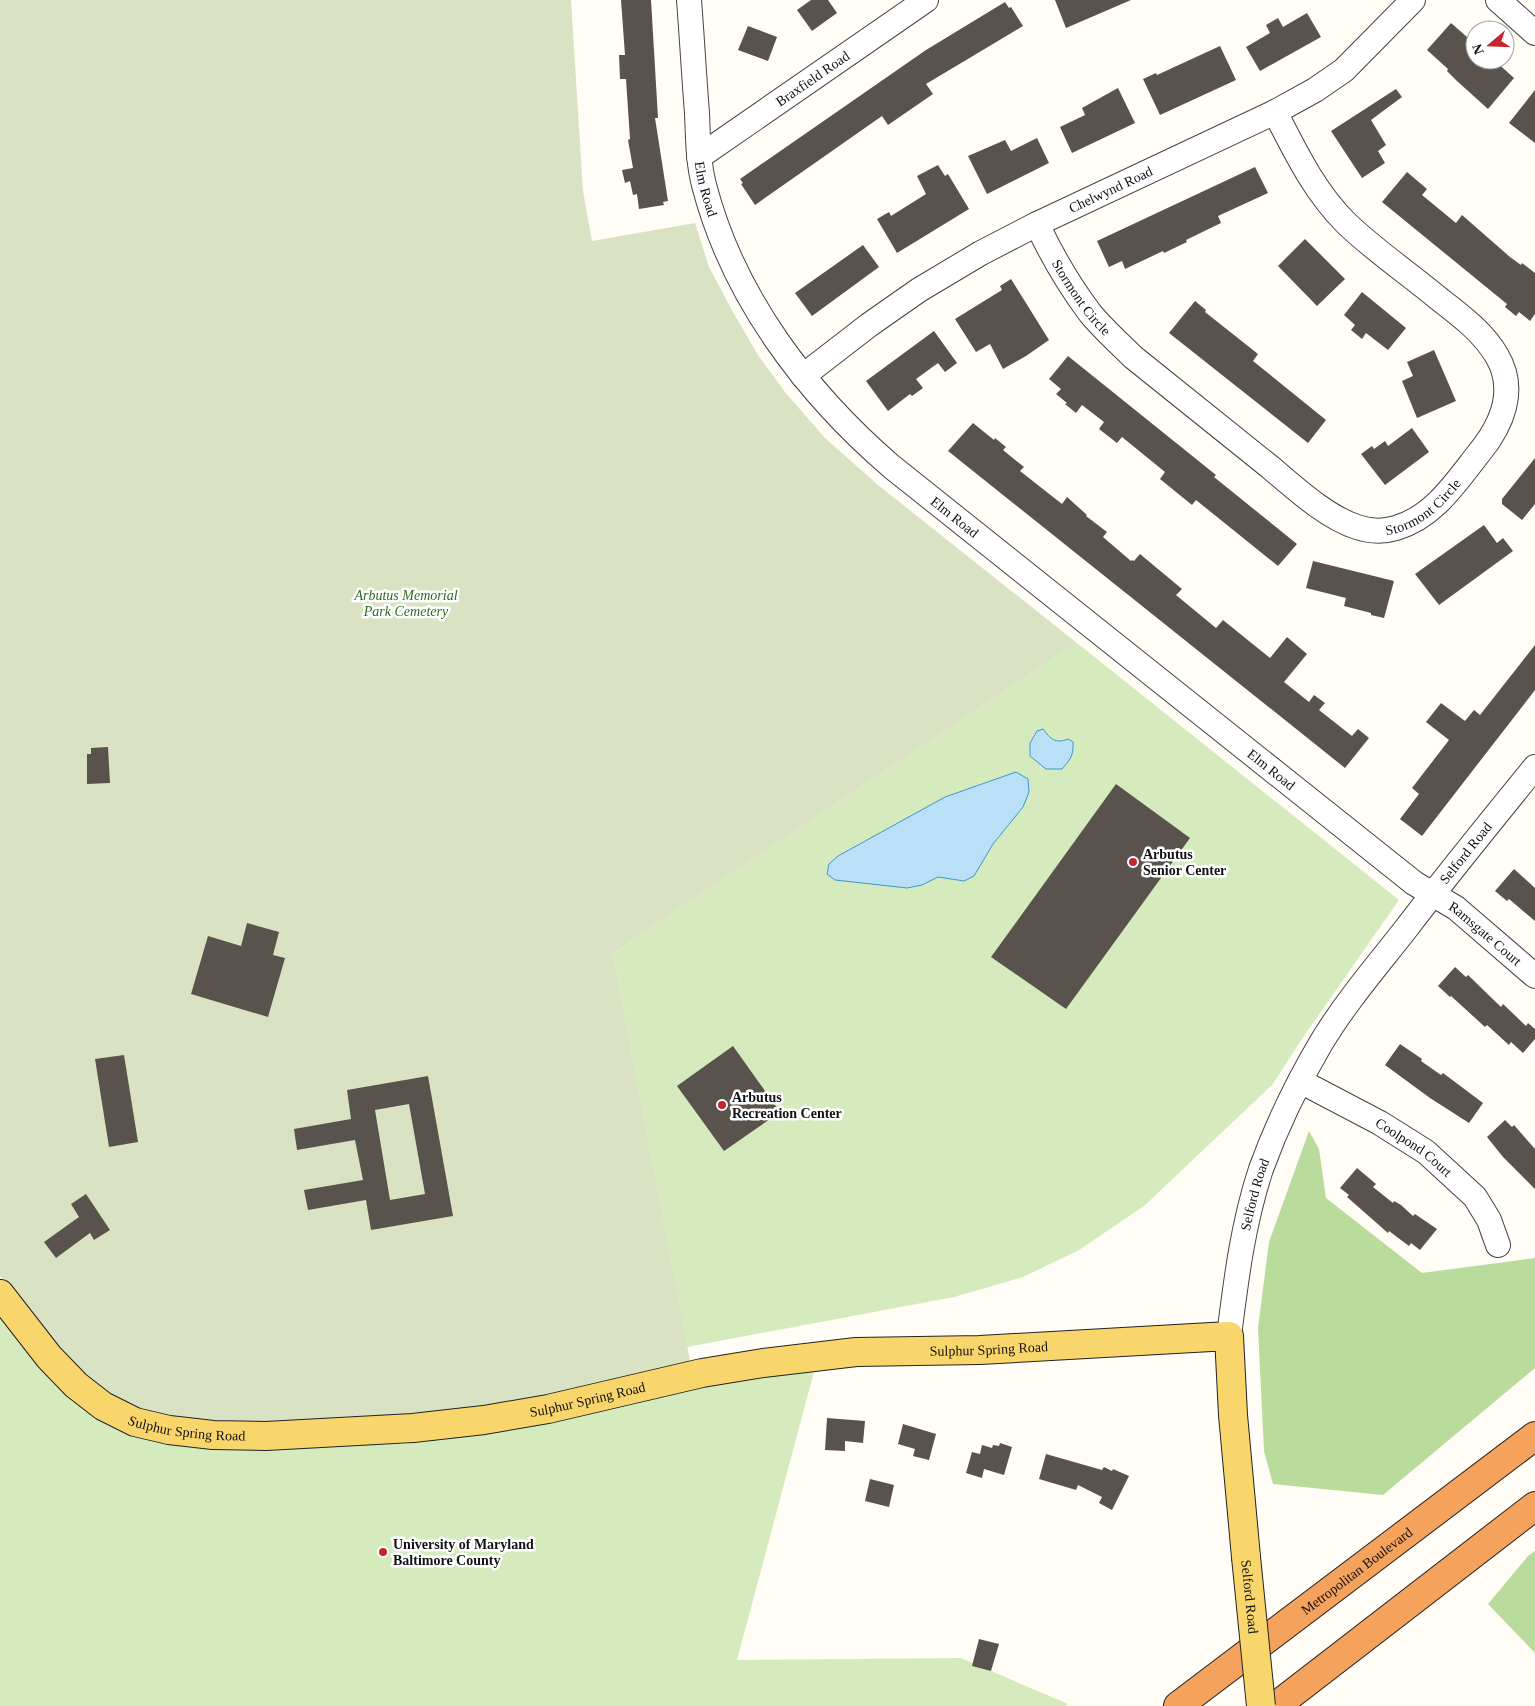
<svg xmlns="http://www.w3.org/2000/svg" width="1535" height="1706" viewBox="0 0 1535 1706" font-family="Georgia,serif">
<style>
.green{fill:#d5ebbd}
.forest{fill:#b9dc9c}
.cemetery{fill:#d9e3c4}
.water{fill:#b9e0f7;stroke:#3f96cf}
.building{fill:#5a524d;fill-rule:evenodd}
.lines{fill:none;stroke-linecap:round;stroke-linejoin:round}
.minor-casing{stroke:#444;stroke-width:26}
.major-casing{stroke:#222;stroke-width:30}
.highway-casing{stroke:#222;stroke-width:30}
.minor{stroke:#fff;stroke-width:24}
.major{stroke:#f9d66b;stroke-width:28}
.highway{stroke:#f5a25d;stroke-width:28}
.major-bridge-casing{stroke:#222;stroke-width:30;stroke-linecap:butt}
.major-bridge{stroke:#f9d66b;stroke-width:28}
.poi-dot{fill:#c4262e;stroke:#fff;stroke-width:2}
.labels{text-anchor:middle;stroke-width:5;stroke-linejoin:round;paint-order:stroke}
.street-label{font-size:14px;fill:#111;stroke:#fff}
.park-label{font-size:14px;font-style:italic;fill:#2f6b1f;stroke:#fff}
.poi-label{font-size:14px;font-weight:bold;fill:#111;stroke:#fff;text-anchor:start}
</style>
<rect width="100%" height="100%" fill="#fffdf5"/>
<g class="green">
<path d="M 1077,643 L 1399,900 L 1306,1033 L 1272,1085 L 1144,1206 L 1079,1250 L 1023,1277 L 954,1297 L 687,1347 L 613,953 Z"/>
<path d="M 0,1309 L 242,1447 L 406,1444 L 546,1421 L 690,1385 L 815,1368 L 737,1660 L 961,1658 L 1068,1704 L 1065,1706 L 0,1706 Z"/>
</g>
<g class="forest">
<path d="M 1309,1131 L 1319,1149 L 1326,1198 L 1422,1273 L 1535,1258 L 1535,1368 L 1383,1495 L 1273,1484 L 1264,1451 L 1258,1328 L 1269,1242 Z"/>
<path d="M 1535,1551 L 1535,1653 L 1488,1604 L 1528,1556 Z"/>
</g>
<path class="cemetery" d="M 0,0 L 571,0 L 583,191 L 592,241 L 695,223 L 709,267 L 734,314 L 758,355 L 785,392 L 825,438 L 878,485 L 1077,643 L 613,953 L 691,1366 L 484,1412 L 214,1426 L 141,1413 L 84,1380 L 0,1276 Z"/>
<g class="water">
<path d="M 1043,729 C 1051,739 1055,744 1068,739 L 1073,742 C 1074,755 1070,760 1062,769 L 1046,769 L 1030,756 L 1030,743 L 1037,731 Z"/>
<path d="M 1016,772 L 1028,779 L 1029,792 L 1023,807 L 993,844 L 974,876 L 964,881 L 938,877 L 922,885 L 907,888 L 835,880 L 827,874 L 829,864 L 838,856 L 945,797 Z"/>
</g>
<g class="building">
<path d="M 621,0 L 651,0 L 658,118 L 655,118 L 668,201 L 663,202 L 664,205 L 639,209 L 637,194 L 633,195 L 630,181 L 625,183 L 622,170 L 633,168 L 628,140 L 630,139 L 626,79 L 620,79 L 619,55 L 625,55 Z"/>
<path d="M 811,0 L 828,0 L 837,13 L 812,31 L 797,10 Z"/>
<path d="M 1055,0 L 1131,0 L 1066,28 Z"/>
<path d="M 1005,2 L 1009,8 L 1011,7 L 1023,26 L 926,84 L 933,94 L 888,125 L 882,116 L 755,205 L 741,184 L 743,183 L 740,179 L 926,50 Z"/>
<path d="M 1307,13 L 1321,37 L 1260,71 L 1246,47 L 1270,33 L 1266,25 L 1278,18 L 1283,27 Z"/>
<path d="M 1451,23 L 1475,44 L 1475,60 L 1494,60 L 1514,78 L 1488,109 L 1457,81 L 1447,71 L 1448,69 L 1427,50 Z"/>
<path d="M 748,26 L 777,37 L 768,61 L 738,50 Z"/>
<path d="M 1220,46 L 1236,80 L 1160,115 L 1143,79 L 1156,73 L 1157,75 Z"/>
<path d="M 1118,88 L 1135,123 L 1072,153 L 1060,127 L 1085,115 L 1082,108 Z"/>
<path d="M 1396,89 L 1402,97 L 1371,120 L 1386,145 L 1378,151 L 1385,163 L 1362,178 L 1331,131 Z"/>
<path d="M 1535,90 L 1535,143 L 1509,123 Z"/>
<path d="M 1037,138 L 1049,163 L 987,194 L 968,156 L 1005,140 L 1011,151 Z"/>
<path d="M 938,165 L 945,176 L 948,174 L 969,209 L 897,253 L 877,219 L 889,212 L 891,216 L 926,194 L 917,176 Z"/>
<path d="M 1255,167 L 1268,193 L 1218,216 L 1221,223 L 1186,240 L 1187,242 L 1164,253 L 1163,251 L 1125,269 L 1122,261 L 1109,267 L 1097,241 Z"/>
<path d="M 1407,172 L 1427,189 L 1422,195 L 1456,223 L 1462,215 L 1510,257 L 1521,265 L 1522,263 L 1535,273 L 1535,314 L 1530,321 L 1519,312 L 1516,316 L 1505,307 L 1507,304 L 1382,202 Z"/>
<path d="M 1305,239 L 1345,279 L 1317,306 L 1278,266 Z"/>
<path d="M 863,245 L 879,267 L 812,316 L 795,293 Z"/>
<path d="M 1011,279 L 1049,340 L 1026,356 L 1003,369 L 990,344 L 976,352 L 955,319 L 1002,290 L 1000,286 Z"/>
<path d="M 1362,292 L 1406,328 L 1388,350 L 1366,333 L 1362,339 L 1351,330 L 1355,325 L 1344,315 Z"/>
<path d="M 1195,301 L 1206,310 L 1205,312 L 1258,354 L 1253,361 L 1326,420 L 1308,443 L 1169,333 Z"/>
<path d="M 934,331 L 957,363 L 945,372 L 938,363 L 916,379 L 923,388 L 912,396 L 910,394 L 888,411 L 866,381 Z"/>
<path d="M 1434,350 L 1456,401 L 1417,418 L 1402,381 L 1413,376 L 1407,362 Z"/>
<path d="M 1068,356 L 1216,475 L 1214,477 L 1297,544 L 1278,566 L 1196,500 L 1192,505 L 1160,479 L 1165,472 L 1122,437 L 1117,443 L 1099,429 L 1104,422 L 1082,405 L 1076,413 L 1065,404 L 1067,403 L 1056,394 L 1061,389 L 1049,379 Z"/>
<path d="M 973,423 L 994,440 L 995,438 L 1006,447 L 1003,450 L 1024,467 L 1020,471 L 1062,504 L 1067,497 L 1087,515 L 1086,516 L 1107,532 L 1103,537 L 1131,561 L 1132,560 L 1134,561 L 1140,554 L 1182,589 L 1176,595 L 1216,628 L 1223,620 L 1270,658 L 1287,637 L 1307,654 L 1284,682 L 1309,702 L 1314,695 L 1325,703 L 1319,710 L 1352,736 L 1358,729 L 1369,738 L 1345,768 L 948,451 Z"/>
<path d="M 1412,428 L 1429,452 L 1385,485 L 1361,454 L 1372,446 L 1374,449 L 1385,441 L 1388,446 Z"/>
<path d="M 1535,458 L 1535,504 L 1522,520 L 1502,504 L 1502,499 Z"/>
<path d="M 1484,525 L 1497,543 L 1503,538 L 1513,551 L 1439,605 L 1415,574 Z"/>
<path d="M 1313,561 L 1394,581 L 1384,618 L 1371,615 L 1371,613 L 1344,606 L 1346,598 L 1306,588 Z"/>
<path d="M 1535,645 L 1535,690 L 1422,836 L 1400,819 L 1419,794 L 1412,788 L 1449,740 L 1426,722 L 1441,703 L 1465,721 L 1474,710 L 1480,715 Z"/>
<path d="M 108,747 L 110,783 L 87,784 L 87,754 L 91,754 L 91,748 Z"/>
<path d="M 1116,784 L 1190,838 L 1066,1009 L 991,957 Z"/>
<path d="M 1514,869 L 1535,888 L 1535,921 L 1509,899 L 1507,901 L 1495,891 Z"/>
<path d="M 247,923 L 279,932 L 273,955 L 285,958 L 268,1017 L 191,994 L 208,936 L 241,946 Z"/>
<path d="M 1455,967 L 1466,977 L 1468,975 L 1501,1007 L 1503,1004 L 1526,1026 L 1528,1023 L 1535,1029 L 1535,1039 L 1523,1053 L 1511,1042 L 1509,1045 L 1487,1025 L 1485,1027 L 1451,996 L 1450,997 L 1438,986 Z"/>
<path d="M 1400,1044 L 1422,1059 L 1421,1061 L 1441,1075 L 1443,1073 L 1483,1103 L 1469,1123 L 1430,1098 L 1385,1065 Z"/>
<path d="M 733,1046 L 780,1112 L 724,1151 L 677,1086 Z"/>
<path d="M 124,1055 L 138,1142 L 109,1147 L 95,1059 Z"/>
<path d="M 428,1076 L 453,1216 L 371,1230 L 366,1200 L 308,1210 L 304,1190 L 363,1180 L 355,1140 L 297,1150 L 294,1129 L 351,1119 L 347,1090 ZM 409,1104 L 425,1194 L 390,1200 L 375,1110 Z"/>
<path d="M 1505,1120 L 1512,1127 L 1514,1125 L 1535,1149 L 1535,1189 L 1503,1157 L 1487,1137 Z"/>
<path d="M 1357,1168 L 1376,1184 L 1373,1187 L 1393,1203 L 1394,1201 L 1401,1205 L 1413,1216 L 1415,1214 L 1437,1229 L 1420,1250 L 1411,1243 L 1409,1246 L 1389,1231 L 1388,1233 L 1347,1197 L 1349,1195 L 1340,1188 Z"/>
<path d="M 86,1194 L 110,1230 L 94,1240 L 90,1233 L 56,1258 L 44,1242 L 79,1217 L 71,1204 Z"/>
<path d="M 827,1418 L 865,1421 L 863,1443 L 845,1441 L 845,1451 L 825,1450 Z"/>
<path d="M 903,1424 L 936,1434 L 929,1460 L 913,1456 L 915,1449 L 898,1444 Z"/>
<path d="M 1000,1443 L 1012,1447 L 1004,1475 L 984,1469 L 982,1478 L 966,1473 L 972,1452 L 980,1454 L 982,1445 L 992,1448 L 993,1445 L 999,1446 Z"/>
<path d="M 1046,1454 L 1102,1470 L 1104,1467 L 1112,1471 L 1113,1469 L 1129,1476 L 1112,1510 L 1099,1503 L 1102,1497 L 1078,1485 L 1076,1490 L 1039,1479 Z"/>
<path d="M 870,1479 L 894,1485 L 889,1507 L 865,1501 Z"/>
<path d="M 979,1639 L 999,1644 L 991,1671 L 972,1666 Z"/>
</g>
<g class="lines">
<defs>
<g id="minor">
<path id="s1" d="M 689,0 C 692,38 694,76 697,113 C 698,137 698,162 704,185 C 733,297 806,393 892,467 L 1414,883 L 1456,908 L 1535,976"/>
<path d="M 1498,0 L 1535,33"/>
<path id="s2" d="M 699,157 L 926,0"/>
<path id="s3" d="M 1037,224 C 1052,256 1069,285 1090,313 C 1103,329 1119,343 1133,357 C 1179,394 1225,431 1270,467 C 1295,488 1326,517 1357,527 C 1369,531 1383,532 1396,528 C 1434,517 1456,482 1479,453 C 1502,425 1517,390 1497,356 C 1483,332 1460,315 1438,298 C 1408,273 1374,250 1346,223 C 1314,191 1295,151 1275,112"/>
<path id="s4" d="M 803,376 L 869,325 L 919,290 L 981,253 L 1037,224 L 1275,112 L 1315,90 L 1344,70 L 1413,0"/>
<path id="s5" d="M 1300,1081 L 1380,1123 L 1426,1152 L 1475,1197 L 1489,1220 L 1498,1245"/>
<path id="s6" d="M 1229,1336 C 1236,1280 1243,1223 1261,1169 C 1277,1125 1298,1082 1321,1043 C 1345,1003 1376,967 1405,930 C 1447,875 1491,821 1535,767"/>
</g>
<g id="major">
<path id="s7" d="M 0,1294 L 49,1357 L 76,1385 L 103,1406 L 135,1422 L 169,1430 L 213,1435 L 266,1436 L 413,1428 L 484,1420 L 548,1409 L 702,1373 L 763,1363 L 856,1352 L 980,1350 L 1229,1336 L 1233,1415 L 1246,1557"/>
</g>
<g id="highway">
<path id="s8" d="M 1178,1706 L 1535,1436"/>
<path d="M 1276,1706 L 1535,1506"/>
</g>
</defs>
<use href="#minor" class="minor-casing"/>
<use href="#major" class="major-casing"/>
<use href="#highway" class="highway-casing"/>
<use href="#minor" class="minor"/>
<use href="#major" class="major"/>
<use href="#highway" class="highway"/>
<defs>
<g id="major-bridge">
<path id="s9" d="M 1246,1557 L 1261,1706"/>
</g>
</defs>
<use href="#major-bridge" class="major-bridge-casing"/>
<use href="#major-bridge" class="major-bridge"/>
</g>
<g class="poi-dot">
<circle cx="1133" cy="862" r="5"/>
<circle cx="722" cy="1105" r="5"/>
<circle cx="383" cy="1552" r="5"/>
</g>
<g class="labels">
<g class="street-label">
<text dy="5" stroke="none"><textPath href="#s2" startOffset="138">Braxfield Road</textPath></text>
<text dy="5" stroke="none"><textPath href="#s1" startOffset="190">Elm Road</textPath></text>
<text dy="5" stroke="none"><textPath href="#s4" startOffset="361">Chelwynd Road</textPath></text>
<text dy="5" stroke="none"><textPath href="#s3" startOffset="86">Stormont Circle</textPath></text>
<text dy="5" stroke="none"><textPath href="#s3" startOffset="521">Stormont Circle</textPath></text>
<text dy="5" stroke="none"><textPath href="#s1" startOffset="610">Elm Road</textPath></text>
<text dy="5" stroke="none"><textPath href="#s1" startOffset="1015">Elm Road</textPath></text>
<text dy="5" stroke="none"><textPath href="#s6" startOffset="549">Selford Road</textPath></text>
<text dy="5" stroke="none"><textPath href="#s1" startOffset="1285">Ramsgate Court</textPath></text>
<text dy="5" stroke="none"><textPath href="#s5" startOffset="132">Coolpond Court</textPath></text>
<text dy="5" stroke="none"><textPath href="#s6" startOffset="144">Selford Road</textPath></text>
<text dy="5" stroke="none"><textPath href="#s7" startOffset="1051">Sulphur Spring Road</textPath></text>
<text dy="5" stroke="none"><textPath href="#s7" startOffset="645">Sulphur Spring Road</textPath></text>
<text dy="5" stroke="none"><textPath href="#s7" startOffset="241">Sulphur Spring Road</textPath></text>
<text dy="5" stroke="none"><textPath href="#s8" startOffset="224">Metropolitan Boulevard</textPath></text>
<text dy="5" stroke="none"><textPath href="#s9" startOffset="40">Selford Road</textPath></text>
</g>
<g class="park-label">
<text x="406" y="600">Arbutus Memorial<tspan x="406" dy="16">Park Cemetery</tspan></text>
</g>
<g class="poi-label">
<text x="1143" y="859">Arbutus<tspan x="1143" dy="16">Senior Center</tspan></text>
<text x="732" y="1102">Arbutus<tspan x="732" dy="16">Recreation Center</tspan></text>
<text x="393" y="1549">University of Maryland<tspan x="393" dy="16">Baltimore County</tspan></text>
</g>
</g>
<g transform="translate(1490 45) rotate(251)"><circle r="24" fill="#ffffff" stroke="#a0a0a0"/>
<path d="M0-4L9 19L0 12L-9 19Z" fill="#c4262e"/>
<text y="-8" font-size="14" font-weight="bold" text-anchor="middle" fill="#111111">N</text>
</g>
</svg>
